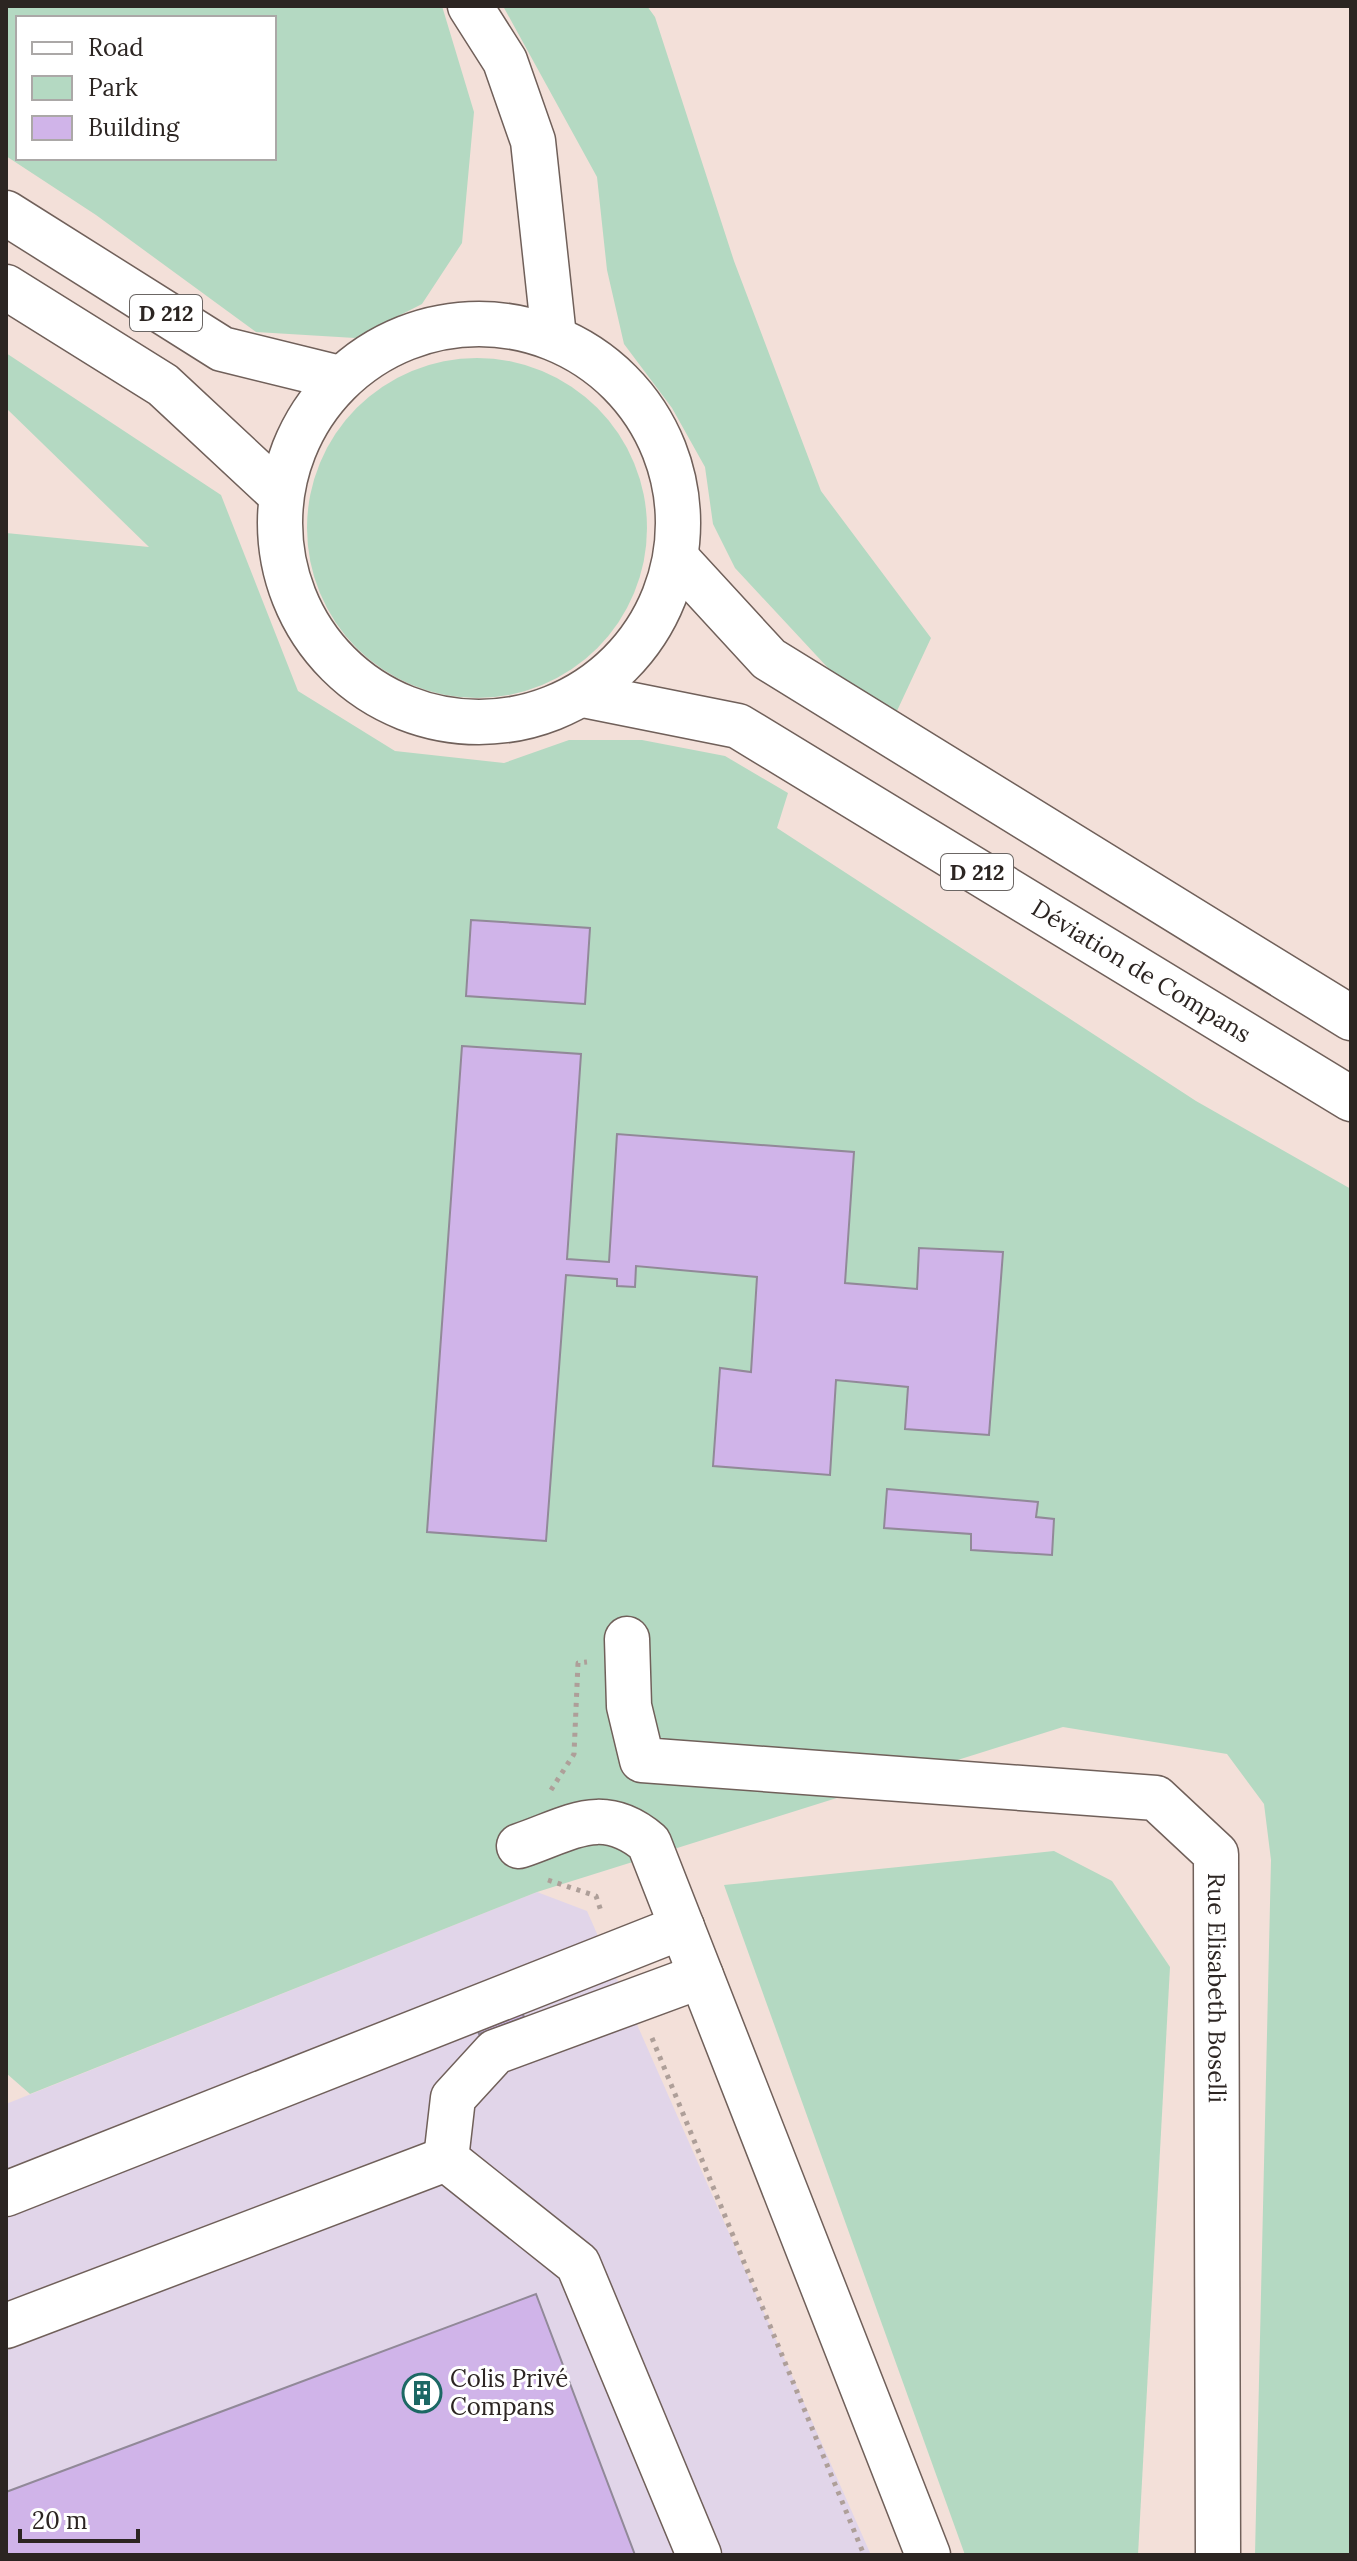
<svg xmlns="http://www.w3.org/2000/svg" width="1357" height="2561" viewBox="0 0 1357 2561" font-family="Lora,serif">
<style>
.industrial{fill:#e1d5e9}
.green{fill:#b4d9c2;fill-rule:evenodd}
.building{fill:#d0b4e9;stroke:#918998;stroke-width:2}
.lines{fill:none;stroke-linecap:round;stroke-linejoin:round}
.minor-casing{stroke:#70605a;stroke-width:47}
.major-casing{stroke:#70605a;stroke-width:47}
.highway-casing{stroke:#70605a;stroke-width:47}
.path{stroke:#ae9f99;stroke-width:5;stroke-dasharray:4 6;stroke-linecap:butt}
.minor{stroke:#fff;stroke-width:44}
.major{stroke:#fff;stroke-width:44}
.highway{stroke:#fff;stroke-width:44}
.labels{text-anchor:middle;stroke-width:6;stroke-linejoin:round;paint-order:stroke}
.shield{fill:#fff;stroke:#6b6664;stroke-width:2}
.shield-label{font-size:22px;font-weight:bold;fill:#2c2522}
.street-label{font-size:24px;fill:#2c2522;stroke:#fff}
.poi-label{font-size:24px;fill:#2c2522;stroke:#fff;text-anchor:start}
</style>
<rect width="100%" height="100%" fill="#f3e0d9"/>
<path class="industrial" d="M 537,1892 L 587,1911 L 871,2555 L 6,2555 L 6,2104 Z"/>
<g class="green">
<path d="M 6,6 L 442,6 L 474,112 L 462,243 L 422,304 L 355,338 L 256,332 L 96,215 L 6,156 ZM 274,18 L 274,158 L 18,158 L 18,18 Z"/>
<path d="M 503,6 L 647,6 L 655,17 L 734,261 L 821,491 L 931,638 L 896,713 L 842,683 L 735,568 L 713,524 L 705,467 L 672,408 L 624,344 L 607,270 L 597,177 Z"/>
<path d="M 6,353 L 221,495 L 298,691 L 395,751 L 504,763 L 569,740 L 642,740 L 725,756 L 788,793 L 777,828 L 1196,1101 L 1351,1189 L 1351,2555 L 1255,2555 L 1271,1860 L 1264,1804 L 1227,1754 L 1063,1727 L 537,1892 L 30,2094 L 6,2073 L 6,533 L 149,547 L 6,408 Z"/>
<circle cx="477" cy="528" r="170"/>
<path d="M 1054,1851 L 1112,1881 L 1170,1967 L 1138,2555 L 965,2555 L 724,1885 Z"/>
</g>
<g class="building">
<path d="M 471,920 L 590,928 L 585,1004 L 466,996 Z"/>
<path d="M 462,1046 L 581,1054 L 567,1259 L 609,1262 L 617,1134 L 854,1152 L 845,1283 L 917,1289 L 919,1248 L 1003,1252 L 989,1435 L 905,1429 L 908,1387 L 836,1380 L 830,1475 L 713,1466 L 720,1368 L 751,1372 L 757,1277 L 636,1266 L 635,1287 L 617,1286 L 617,1279 L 566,1275 L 546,1541 L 427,1532 Z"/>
<path d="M 887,1489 L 1038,1502 L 1036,1517 L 1054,1519 L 1052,1555 L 971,1550 L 971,1534 L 884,1528 Z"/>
<path d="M 516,1998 L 524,2017 L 479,2034 L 472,2015 Z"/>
<path d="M 536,2294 L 635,2555 L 6,2555 L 6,2492 Z"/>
</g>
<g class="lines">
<defs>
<g id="minor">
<path d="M 470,6 L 505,61 L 533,141 L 554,337"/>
<path id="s1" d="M 627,1639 L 629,1706 L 642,1760 L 1156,1798 L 1216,1854 L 1218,2555"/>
<path d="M 519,1846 C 570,1829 602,1803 649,1843 L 928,2555"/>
<path d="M 6,2194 L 682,1927"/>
<path d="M 6,2326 L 446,2159"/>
<path d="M 699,2555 L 578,2264 L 446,2159 L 453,2098 L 495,2052 L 701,1976"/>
</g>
<g id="major">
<circle cx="479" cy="523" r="199"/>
<path d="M 677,559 L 769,659 L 1351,1018"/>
<path id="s2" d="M 583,695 L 738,726 L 1351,1099"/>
</g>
<g id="highway">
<path d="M 6,213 L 222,349 L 340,378"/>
<path d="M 6,287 L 163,385 L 280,494"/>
</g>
</defs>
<use href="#minor" class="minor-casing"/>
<use href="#major" class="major-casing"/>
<use href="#highway" class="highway-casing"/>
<g class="path">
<path d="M 551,1790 L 574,1754 L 578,1663 L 587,1662"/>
<path d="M 548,1880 L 596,1896 L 602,1914"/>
<path d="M 652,2038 L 864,2555"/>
</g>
<use href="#minor" class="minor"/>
<use href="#major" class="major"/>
<use href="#highway" class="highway"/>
</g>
<defs>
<symbol id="building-ring" viewBox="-11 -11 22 22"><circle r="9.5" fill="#fff" stroke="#1c6864" stroke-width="1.5"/><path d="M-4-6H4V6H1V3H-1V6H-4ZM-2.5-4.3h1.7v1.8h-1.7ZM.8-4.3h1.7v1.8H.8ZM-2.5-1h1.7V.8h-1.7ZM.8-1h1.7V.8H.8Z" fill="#1c6864"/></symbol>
</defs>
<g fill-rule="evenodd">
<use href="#building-ring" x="400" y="2371" width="44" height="44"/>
</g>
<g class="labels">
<g class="shield">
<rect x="130" y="295" width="72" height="36" rx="6"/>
<rect x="941" y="854" width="72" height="36" rx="6"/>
</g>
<g class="shield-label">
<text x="166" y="321">D 212</text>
<text x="977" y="880">D 212</text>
</g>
<g class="street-label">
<text dy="8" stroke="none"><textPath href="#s2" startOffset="630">Déviation de Compans</textPath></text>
<text dy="8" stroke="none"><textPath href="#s1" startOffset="854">Rue Elisabeth Boselli</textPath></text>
</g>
<g class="poi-label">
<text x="450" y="2387">Colis Privé<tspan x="450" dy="28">Compans</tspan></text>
</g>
</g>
<rect width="1357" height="2561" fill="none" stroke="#2c2522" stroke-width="16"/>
<rect x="16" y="16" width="260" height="144" fill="#ffffff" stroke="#aba8a7" stroke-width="2"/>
<rect x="32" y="42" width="40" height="12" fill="#ffffff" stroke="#aba8a7" stroke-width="2"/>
<text x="88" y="56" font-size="24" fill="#2c2522">Road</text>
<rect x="32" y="76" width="40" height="24" fill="#b4d9c2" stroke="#aba8a7" stroke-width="2"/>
<text x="88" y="96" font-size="24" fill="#2c2522">Park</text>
<rect x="32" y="116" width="40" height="24" fill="#d0b4e9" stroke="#aba8a7" stroke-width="2"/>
<text x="88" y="136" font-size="24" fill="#2c2522">Building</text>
<path d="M20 2529v12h118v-12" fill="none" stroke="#2c2522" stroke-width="4"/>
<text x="32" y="2529" font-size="24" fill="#2c2522" stroke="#ffffff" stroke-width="6" paint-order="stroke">20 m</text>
</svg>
